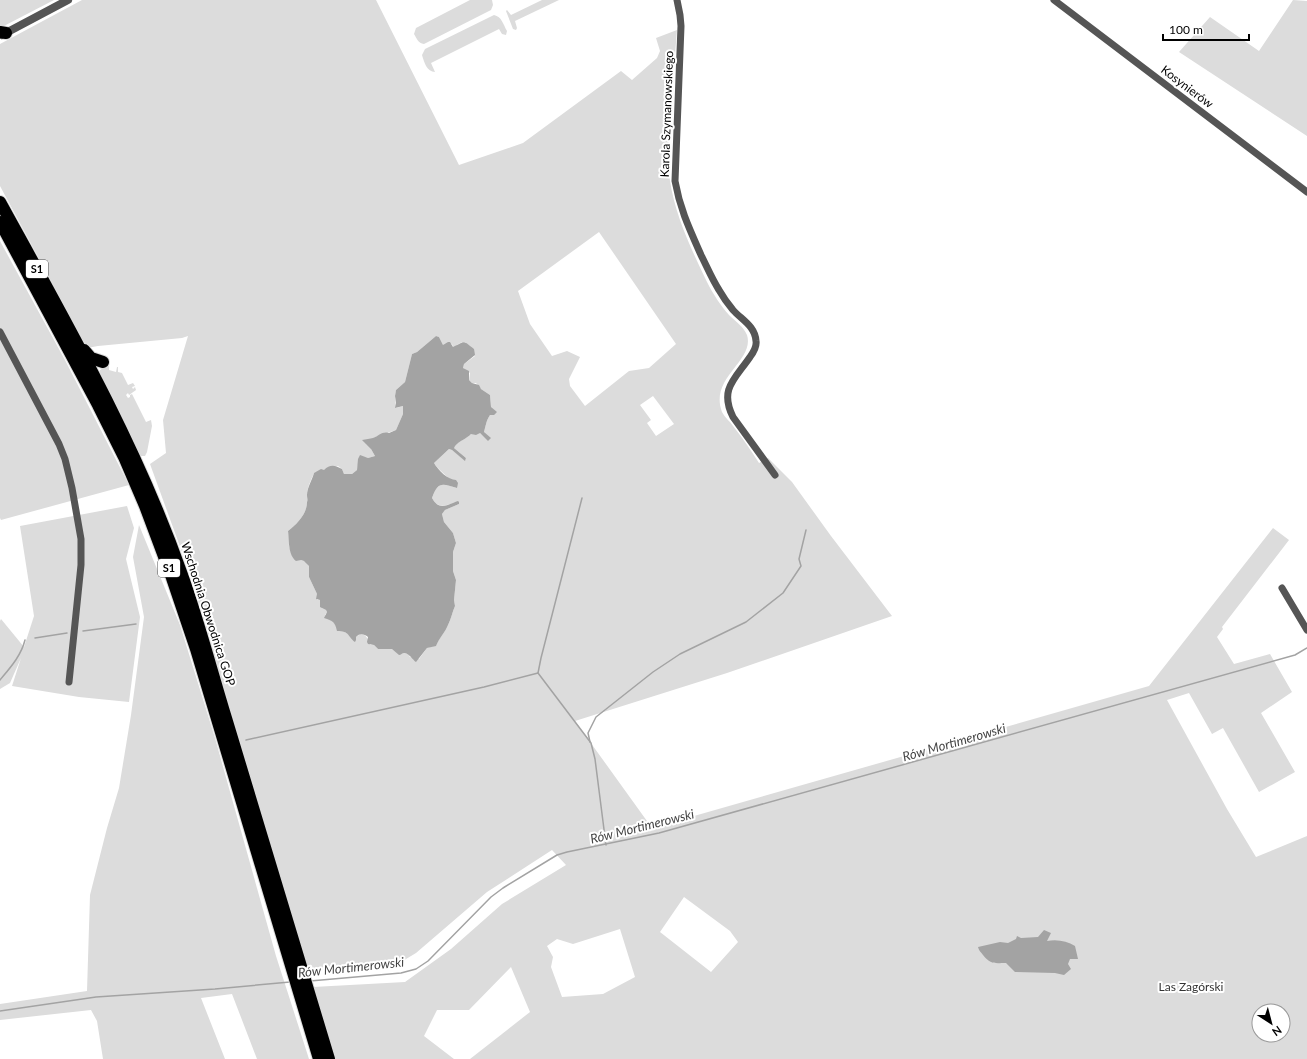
<svg xmlns="http://www.w3.org/2000/svg" width="1307" height="1059" viewBox="0 0 1307 1059" font-family="Lato,sans-serif">
<style>
.green{fill:#dcdcdc;fill-rule:evenodd}
.water{fill:#a3a3a3}
.lines{fill:none;stroke-linecap:round;stroke-linejoin:round}
.stream{stroke:#a3a3a3;stroke-width:1.5}
.motorway-casing{stroke:#dbdbdb;stroke-width:14}
.minor{stroke:#555;stroke-width:7}
.tertiary{stroke:#555;stroke-width:8}
.motorway{stroke:#000;stroke-width:12}
.labels{text-anchor:middle;stroke-width:4;stroke-linejoin:round;paint-order:stroke}
.shield{fill:#fff;stroke:#4c4c4c;stroke-width:1}
.shield-label{font-size:11px;font-weight:bold;fill:#000}
.street-label{font-size:12px;fill:#000;stroke:#fff}
.park-label{font-size:12px;fill:#333;stroke:#fff}
.water-label{font-size:13px;font-style:italic;fill:#444;stroke:#fff}
</style>
<rect width="100%" height="100%" fill="#fff"/>
<g class="green">
<path d="M 0,0 L 54,0 L 0,28 Z"/>
<path d="M 82,0 L 376,0 L 459,165 L 523,143 L 621,71 L 632,80 L 657,58 L 660,51 L 656,38 L 677,30 C 674,69 670,108 669,148 C 669,158 668,170 670,181 C 675,215 692,251 707,282 C 713,294 721,306 729,315 C 736,322 743,326 747,335 C 755,361 709,377 722,412 C 725,418 730,421 733,426 C 743,438 751,451 759,463 L 768,458 L 792,482 L 831,536 L 892,616 L 727,673 L 575,721 L 652,828 L 1149,686 L 1273,528 L 1289,540 L 1222,627 L 1223,629 L 1217,637 L 1234,664 L 1270,654 L 1292,692 L 1261,713 L 1295,772 L 1259,792 L 1223,728 L 1212,734 L 1189,693 L 1167,700 L 1227,809 L 1256,857 L 1307,836 L 1307,1059 L 470,1059 L 530,1012 L 511,967 L 469,1010 L 437,1010 L 424,1036 L 454,1059 L 335,1059 L 313,987 L 405,982 L 451,949 L 502,904 L 566,865 L 552,850 L 487,892 L 416,953 L 396,965 L 392,961 L 308,971 L 191,577 L 150,464 L 166,453 L 163,420 L 188,336 L 182,338 L 98,346 L 87,348 L 0,186 L 0,44 ZM 599,232 L 676,344 L 649,368 L 629,371 L 585,406 L 570,386 L 569,379 L 580,357 L 567,351 L 552,356 L 530,324 L 518,291 ZM 436,336 L 439,337 L 443,345 L 452,344 L 453,347 L 462,342 L 465,342 L 475,356 L 464,364 L 463,368 L 470,373 L 469,380 L 472,383 L 476,383 L 481,389 L 490,395 L 491,407 L 494,415 L 490,415 C 486,421 486,425 484,432 L 488,440 L 480,433 L 471,434 C 468,438 459,441 454,446 L 454,448 L 466,458 L 465,460 L 452,450 L 449,449 L 434,463 C 441,474 450,476 457,488 C 441,483 438,482 432,498 C 439,511 447,504 459,502 L 459,504 L 445,510 L 442,514 L 444,522 L 453,533 L 456,543 L 453,552 L 453,571 L 456,580 L 454,600 L 455,606 C 452,613 451,619 448,625 C 445,633 439,638 436,645 L 427,648 L 419,659 L 410,657 L 407,653 L 392,649 L 378,649 L 374,645 L 370,645 C 368,638 364,630 356,637 L 343,631 L 325,615 L 327,612 L 326,610 L 322,608 L 320,600 L 317,600 L 317,594 L 309,577 L 309,566 L 305,561 L 293,558 L 289,546 L 288,531 C 297,524 307,514 307,502 C 308,500 307,498 307,495 C 307,488 311,480 314,473 L 338,466 L 342,469 L 344,474 L 352,474 L 357,470 L 358,465 L 363,457 L 368,458 L 375,456 L 371,449 L 374,438 C 381,434 388,433 396,430 L 403,414 L 403,406 L 396,408 L 395,396 L 396,390 L 405,382 L 412,354 L 417,352 ZM 653,396 L 674,424 L 656,436 L 647,423 L 651,420 L 640,405 ZM 684,897 L 730,931 L 738,942 L 711,972 L 660,932 ZM 620,929 L 635,977 L 603,994 L 562,997 L 551,967 L 553,957 L 547,946 L 557,939 L 573,944 ZM 1259,1011 L 1283,1011 L 1283,1035 L 1259,1035 Z"/>
<path d="M 470,0 L 492,0 L 493,5 L 491,10 L 424,44 C 418,43 417,39 414,34 L 416,28 Z"/>
<path d="M 542,0 L 559,0 L 515,21 L 517,28 L 516,30 L 513,29 L 506,11 L 507,10 L 511,15 Z"/>
<path d="M 1293,0 L 1307,1 L 1307,136 L 1179,52 L 1210,17 L 1259,51 Z"/>
<path d="M 494,15 C 502,17 503,24 507,31 L 506,35 L 502,34 L 499,29 L 431,63 L 435,72 C 427,72 424,62 422,55 L 425,49 Z"/>
<path d="M 0,241 L 65,360 L 129,485 L 1,520 L 0,518 Z"/>
<path d="M 109,365 L 109,370 L 116,372 L 117,367 L 118,367 L 118,372 L 122,373 L 128,385 L 133,383 L 135,386 L 132,387 L 133,389 L 135,387 L 136,390 L 129,395 L 128,393 L 126,395 L 128,398 L 130,397 L 130,395 L 132,394 L 146,422 L 151,420 L 152,426 L 147,452 L 145,456 L 141,456 L 139,455 L 99,374 L 100,370 Z"/>
<path d="M 127,506 L 134,528 L 126,559 L 140,617 L 129,702 L 79,697 L 12,686 L 21,658 L 10,683 L 0,689 L 0,621 L 1,619 L 24,647 L 34,616 L 20,526 Z"/>
<path d="M 139,525 L 180,625 L 215,738 L 276,956 L 309,1059 L 257,1059 L 232,994 L 201,998 L 225,1059 L 103,1059 L 97,1021 L 91,1010 L 0,1020 L 0,1004 L 87,991 L 90,895 L 107,828 L 119,788 L 131,715 L 144,617 L 133,557 Z"/>
</g>
<g class="water">
<path d="M 436,336 L 439,337 L 443,345 L 448,342 L 450,342 L 453,347 C 466,341 462,340 474,349 L 475,355 L 464,364 L 463,368 L 469,371 L 469,380 L 472,383 L 479,385 L 481,389 L 490,395 L 491,407 L 497,412 L 494,415 L 490,415 C 486,421 486,425 484,432 L 491,438 L 488,441 L 480,433 L 476,435 L 471,434 C 468,438 459,441 455,446 L 454,448 L 466,458 L 465,461 L 452,450 L 449,449 L 434,463 C 438,470 448,480 456,480 L 458,483 L 457,488 C 441,483 438,482 432,498 C 439,511 447,505 458,501 L 459,502 L 459,504 L 445,510 L 442,514 L 444,522 L 453,533 L 456,543 L 453,552 L 453,571 L 456,580 L 454,600 L 455,606 C 452,613 451,619 448,625 C 445,633 439,638 436,646 L 427,648 L 416,662 C 413,660 408,652 404,653 C 402,653 401,655 399,655 L 392,649 L 378,649 L 374,645 L 368,644 L 367,642 L 368,637 C 364,634 360,633 356,637 L 356,640 L 355,642 C 347,636 350,631 337,631 C 335,622 333,621 324,618 L 327,612 L 326,610 L 320,607 L 320,600 L 316,599 L 317,594 L 309,577 L 309,566 L 304,561 L 301,560 L 296,561 C 288,555 289,539 288,531 C 297,524 307,514 307,502 C 308,500 307,498 307,495 C 307,488 312,480 314,473 L 321,469 L 324,470 C 330,464 335,465 342,469 L 344,474 L 352,474 L 357,470 L 358,459 L 360,455 L 368,458 L 375,456 L 371,449 L 362,440 C 366,439 370,439 373,438 C 379,436 382,431 389,433 L 396,430 L 403,414 L 403,406 L 395,408 L 396,403 L 395,396 L 396,390 L 405,382 L 412,354 L 417,352 Z"/>
<path d="M 1044,930 L 1051,933 L 1047,941 C 1057,939 1067,941 1075,946 L 1078,959 L 1070,959 L 1068,964 L 1071,969 L 1064,975 L 1055,973 L 1015,972 L 1006,963 C 995,963 991,965 983,955 C 981,952 979,951 978,947 L 1000,942 L 1008,943 L 1016,939 L 1017,936 L 1021,938 L 1038,937 Z"/>
</g>
<g class="lines">
<g class="stream">
<path d="M 582,498 L 541,658 L 538,673 L 591,743 L 595,759 L 606,845"/>
<path d="M 83,631 L 136,624"/>
<path d="M 35,638 L 67,633"/>
<path d="M 0,680 C 10,668 21,656 25,640"/>
<path d="M 246,740 L 484,687 L 538,673"/>
<path d="M 590,742 L 588,733 L 596,717 L 653,672 L 680,654 L 746,622 L 783,593 L 801,566 L 799,559 L 806,530"/>
<path d="M 310,981 L 401,973 L 416,969 L 428,961 L 491,897 L 503,888 L 557,855 L 567,852 L 659,833 L 1295,655 L 1307,648"/>
<path d="M 0,1011 L 96,997 L 215,989 L 290,982"/>
</g>
<defs>
<g id="motorway">
<path d="M 0,32 L 6,33"/>
<path d="M 0,202 C 66,322 135,442 181,572 C 198,619 211,669 226,718 C 261,831 294,945 329,1059"/>
<path d="M 0,222 L 98,405 L 124,457 L 145,506 L 172,578 L 196,649 L 319,1059"/>
<path d="M 84,350 L 91,358 L 103,362"/>
</g>
</defs>
<use href="#motorway" class="motorway-casing"/>
<g class="minor">
<path d="M 677,0 L 680,15 L 681,26 L 675,181 C 680,209 689,228 701,255 C 707,267 712,279 719,290 C 723,297 728,304 733,310 C 742,320 755,326 756,341 C 757,347 753,353 750,357 C 735,379 719,389 733,417 L 775,475"/>
<path d="M 1054,0 L 1307,192"/>
<path d="M 0,332 L 59,444 L 65,459 L 72,488 L 81,539 L 81,565 L 69,682"/>
<path d="M 1282,588 L 1307,630"/>
</g>
<path class="tertiary" d="M 2,35 L 68,0"/>
<use href="#motorway" class="motorway"/>
</g>
<g class="labels">
<g class="shield">
<rect x="26" y="260" width="22" height="18" rx="3"/>
<rect x="158" y="559" width="22" height="18" rx="3"/>
</g>
<g class="shield-label">
<text x="37" y="273">S1</text>
<text x="169" y="572">S1</text>
</g>
<g class="street-label">
<text transform="translate(1187 87) rotate(37)" y="4">Kosynierów</text>
<text transform="translate(667 114) rotate(-88)" y="4">Karola Szymanowskiego</text>
<text transform="translate(208 614) rotate(72)" y="4">Wschodnia Obwodnica GOP</text>
</g>
<g class="park-label">
<text x="1191" y="991">Las Zagórski</text>
</g>
<g class="water-label">
<text transform="translate(954 742) rotate(-16)" y="5">Rów Mortimerowski</text>
<text transform="translate(642 826) rotate(-14)" y="5">Rów Mortimerowski</text>
<text transform="translate(351 967) rotate(-6)" y="5">Rów Mortimerowski</text>
</g>
</g>
<g transform="translate(1271 1023) rotate(144)"><circle r="19" fill="#ffffff" stroke="#999999"/>
<path d="M0-3L7 15L0 10L-7 15Z" fill="#000000"/>
<text y="-6" font-size="11" font-weight="bold" text-anchor="middle" fill="#000000">N</text>
</g>
<path d="M1163 34v6h86v-6" fill="none" stroke="#000000" stroke-width="2"/>
<text x="1169" y="34" font-size="12" fill="#000000" stroke="#ffffff" stroke-width="3" paint-order="stroke">100 m</text>
</svg>
